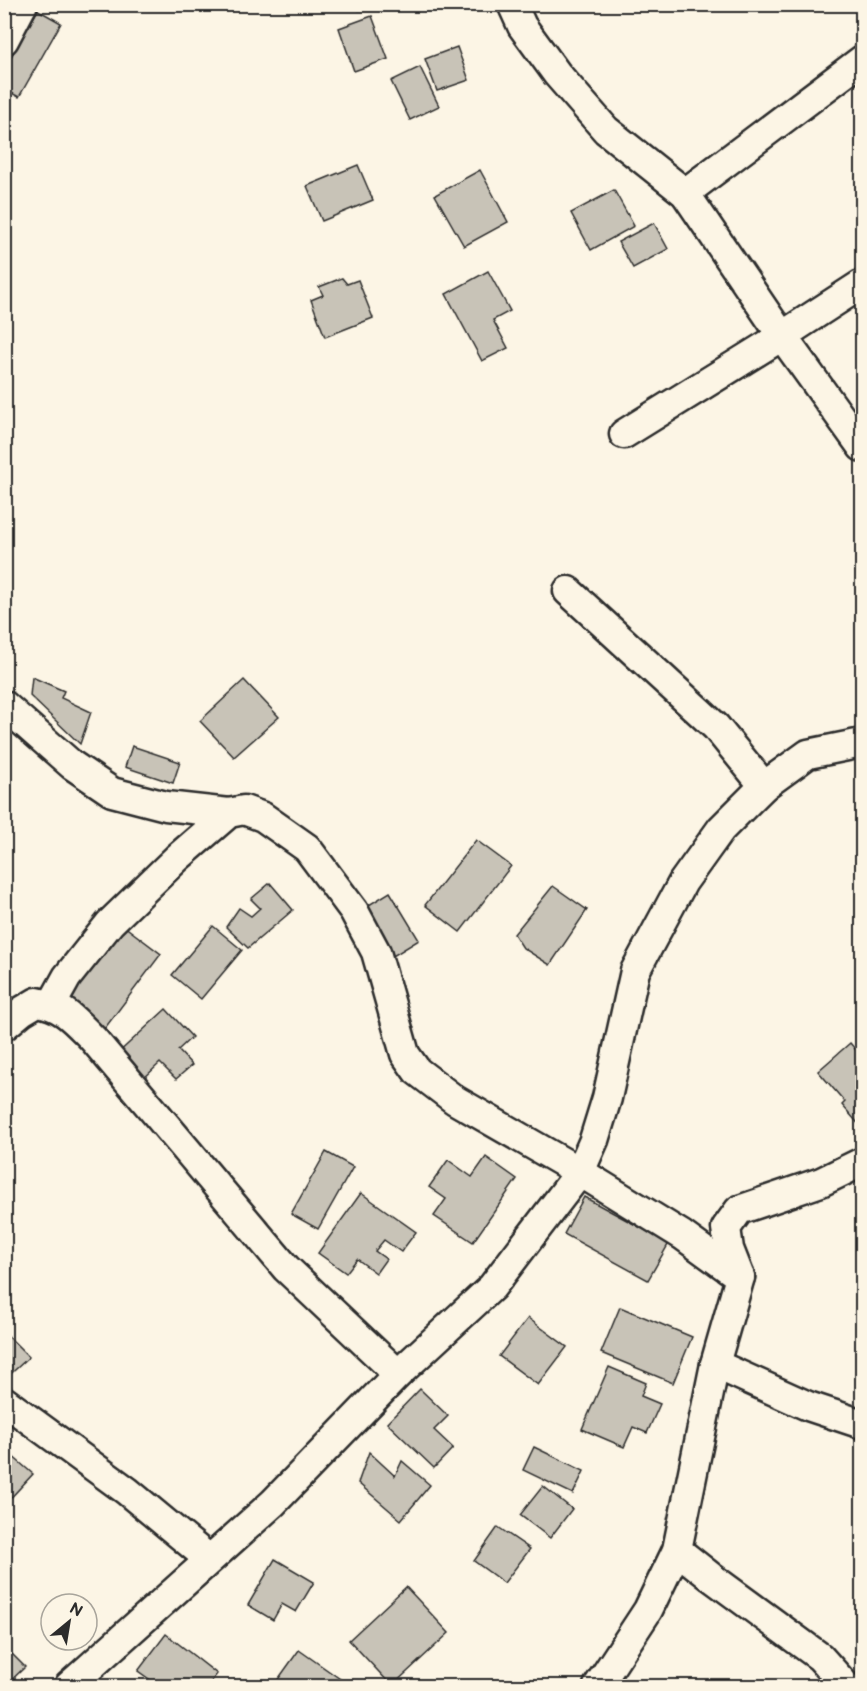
<svg xmlns="http://www.w3.org/2000/svg" width="867" height="1691" viewBox="0 0 867 1691" font-family="'Balsamiq Sans',sans-serif">
<style>
.building{fill:#c8c3b7;stroke:#2b2b2b;stroke-width:1.5}
.lines{fill:none;stroke-linecap:round;stroke-linejoin:round}
.minor-casing{stroke:#2b2b2b;stroke-width:33}
.minor{stroke:#fcf5e5;stroke-width:28}
</style>
<rect width="100%" height="100%" fill="#fcf5e5"/>
<filter id="ink" filterUnits="userSpaceOnUse"><feTurbulence type="fractalNoise" baseFrequency=".0167" numOctaves="2"/><feDisplacementMap in="SourceGraphic" scale="12" xChannelSelector="R" yChannelSelector="G"/><feConvolveMatrix kernelMatrix="1 2 1 2 8 2 1 2 1" color-interpolation-filters="sRGB"/></filter>
<g filter="url(#ink)">
<g class="building">
<path d="M 358,4 L 388,4 L 359,10 Z"/>
<path d="M 38,10 L 61,23 L 19,97 L 4,89 L 4,69 Z"/>
<path d="M 372,16 L 388,59 L 354,71 L 339,28 Z"/>
<path d="M 457,47 L 469,80 L 437,91 L 425,59 Z"/>
<path d="M 420,67 L 439,106 L 410,120 L 391,81 Z"/>
<path d="M 358,165 L 373,200 L 322,221 L 307,186 Z"/>
<path d="M 480,170 L 508,222 L 464,246 L 435,195 Z"/>
<path d="M 614,190 L 634,226 L 591,250 L 571,213 Z"/>
<path d="M 654,223 L 668,249 L 633,268 L 618,242 Z"/>
<path d="M 488,271 L 510,311 L 493,320 L 508,348 L 482,361 L 446,294 Z"/>
<path d="M 342,278 L 347,284 L 358,280 L 373,318 L 325,337 L 311,300 L 323,295 L 319,287 Z"/>
<path d="M 32,677 L 64,691 L 61,698 L 91,712 L 80,744 L 30,696 Z"/>
<path d="M 244,680 L 279,717 L 234,757 L 200,721 Z"/>
<path d="M 132,746 L 180,762 L 173,783 L 125,767 Z"/>
<path d="M 476,840 L 511,866 L 460,932 L 425,905 Z"/>
<path d="M 270,883 L 293,910 L 248,948 L 226,927 L 239,908 L 251,916 L 260,908 L 251,899 Z"/>
<path d="M 553,886 L 587,910 L 550,965 L 523,948 L 514,934 Z"/>
<path d="M 390,892 L 419,940 L 393,956 L 364,908 Z"/>
<path d="M 124,926 L 161,954 L 102,1032 L 65,1003 Z"/>
<path d="M 213,926 L 242,950 L 201,999 L 172,975 Z"/>
<path d="M 166,1009 L 192,1037 L 178,1050 L 192,1065 L 176,1079 L 160,1063 L 141,1081 L 116,1055 Z"/>
<path d="M 850,1043 L 862,1057 L 862,1128 L 842,1105 L 845,1102 L 818,1071 Z"/>
<path d="M 326,1152 L 353,1167 L 318,1229 L 291,1214 Z"/>
<path d="M 486,1157 L 517,1179 L 473,1242 L 434,1216 L 446,1199 L 429,1187 L 448,1160 L 472,1177 Z"/>
<path d="M 361,1193 L 416,1232 L 401,1252 L 384,1240 L 375,1251 L 386,1259 L 376,1273 L 357,1259 L 346,1273 L 318,1253 Z"/>
<path d="M 584,1197 L 669,1243 L 648,1280 L 564,1234 Z"/>
<path d="M 620,1307 L 692,1337 L 673,1383 L 601,1353 Z"/>
<path d="M 528,1318 L 567,1347 L 538,1385 L 499,1356 Z"/>
<path d="M 4,1332 L 29,1357 L 4,1380 Z"/>
<path d="M 609,1367 L 646,1383 L 641,1396 L 660,1404 L 647,1433 L 633,1427 L 624,1447 L 582,1429 Z"/>
<path d="M 420,1389 L 448,1416 L 434,1430 L 453,1448 L 434,1468 L 387,1423 Z"/>
<path d="M 534,1447 L 584,1471 L 573,1494 L 523,1470 Z"/>
<path d="M 4,1449 L 33,1474 L 4,1505 Z"/>
<path d="M 369,1452 L 395,1476 L 402,1461 L 430,1485 L 401,1520 L 358,1483 Z"/>
<path d="M 543,1486 L 572,1509 L 550,1538 L 520,1515 Z"/>
<path d="M 498,1527 L 530,1549 L 504,1583 L 474,1561 Z"/>
<path d="M 275,1559 L 314,1582 L 296,1612 L 282,1604 L 273,1620 L 248,1605 Z"/>
<path d="M 406,1587 L 449,1633 L 392,1686 L 349,1640 Z"/>
<path d="M 166,1634 L 217,1674 L 208,1686 L 159,1686 L 138,1671 Z"/>
<path d="M 4,1646 L 25,1667 L 5,1686 L 4,1686 Z"/>
<path d="M 299,1650 L 350,1686 L 274,1685 Z"/>
</g>
<g class="lines">
<defs>
<g id="minor">
<path d="M 512,4 L 522,26 L 557,74 L 606,130 L 685,193 L 782,336 L 862,447"/>
<path d="M 4,40 L 23,4"/>
<path d="M 685,193 L 862,60"/>
<path d="M 624,434 L 782,336 L 862,284"/>
<path d="M 568,591 L 716,727 L 764,786"/>
<path d="M 4,705 L 72,765 L 112,792 L 166,806 L 229,813"/>
<path d="M 52,1004 L 67,977 L 110,923 L 177,858 L 229,813 L 244,810 L 263,817 L 307,848 L 354,911 L 376,952 L 405,1054 L 417,1071 L 455,1100 L 580,1172 L 682,1235 L 740,1277"/>
<path d="M 4,1026 L 22,1011 L 37,1002 C 64,1006 75,1021 94,1040 L 286,1268 L 398,1374"/>
<path d="M 715,1364 L 808,1406 L 862,1424"/>
<path d="M 4,1401 L 127,1491 L 209,1559"/>
<path d="M 677,1550 L 711,1577 L 820,1657 L 846,1686"/>
<path d="M 69,1686 L 273,1503 L 398,1374 L 492,1287 L 580,1172 L 594,1140 L 607,1098 L 635,971 L 683,882 L 721,829 L 764,786 L 808,754 L 862,743"/>
<path d="M 598,1686 L 648,1610 L 677,1550 L 715,1364 L 740,1277 L 729,1249 L 726,1228 L 739,1210 L 821,1182 L 862,1162"/>
</g>
</defs>
<use href="#minor" class="minor-casing"/>
<use href="#minor" class="minor"/>
</g>
</g>
<rect width="867" height="1691" fill="none" stroke="#fcf5e5" stroke-width="24"/>
<rect x="12" y="12" width="843" height="1667" fill="none" stroke="#2b2b2b" stroke-width="2" filter="url(#ink)"/>
<g transform="translate(69 1622) rotate(30)"><circle r="28" fill="#fcf5e5" stroke="#a8a49b" stroke-width="1.5"/>
<path d="M0-4.5L10 22L0 15L-10 22Z" fill="#2b2b2b"/>
<text y="-9" font-size="16" font-weight="bold" text-anchor="middle" fill="#2b2b2b">N</text>
</g>
</svg>
